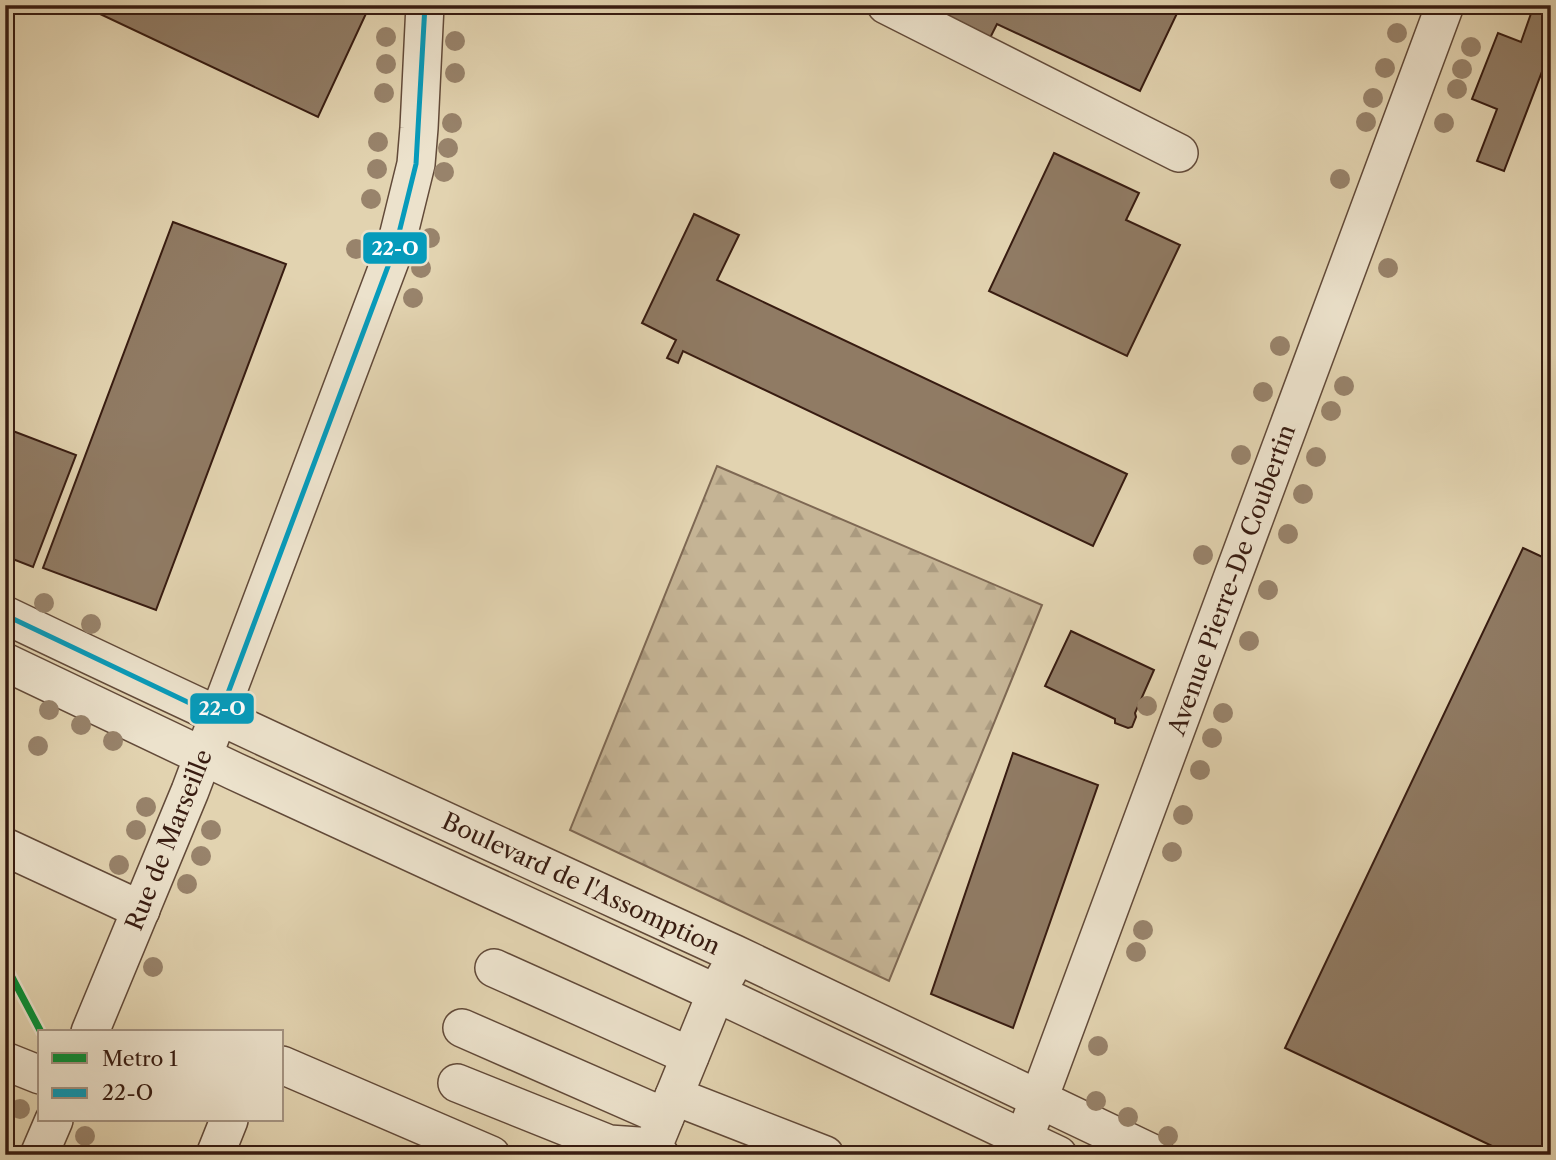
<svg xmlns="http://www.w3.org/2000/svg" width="1556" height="1160" viewBox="0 0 1556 1160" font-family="'Libre Caslon Text',serif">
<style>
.forest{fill:url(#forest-firs);stroke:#7e6853;stroke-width:2}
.building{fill:#907b64;stroke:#381c11;stroke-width:2}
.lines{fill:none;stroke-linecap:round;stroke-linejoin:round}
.minor-casing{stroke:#624a39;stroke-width:40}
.minor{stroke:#ece2cc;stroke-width:37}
.bus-1-casing{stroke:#ece2cc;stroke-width:10}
.bus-1{stroke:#069bbb;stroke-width:5}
.metro-1-casing{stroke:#ece2cc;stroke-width:12}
.metro-1{stroke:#069037;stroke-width:7}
.tree{fill:#98836b}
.labels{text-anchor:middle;stroke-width:5;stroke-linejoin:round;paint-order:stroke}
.street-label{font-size:24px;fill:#381c11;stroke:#ece2cc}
.line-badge{stroke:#ece2cc;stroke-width:2.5}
.badge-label{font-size:19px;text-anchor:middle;font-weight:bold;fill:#fff}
</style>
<defs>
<pattern id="forest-firs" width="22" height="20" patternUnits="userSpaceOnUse" patternTransform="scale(1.75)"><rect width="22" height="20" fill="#c5b495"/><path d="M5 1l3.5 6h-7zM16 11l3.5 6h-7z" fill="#aa9a7f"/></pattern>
</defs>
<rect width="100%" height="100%" fill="#e2d3b0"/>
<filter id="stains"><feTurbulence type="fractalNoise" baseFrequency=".00286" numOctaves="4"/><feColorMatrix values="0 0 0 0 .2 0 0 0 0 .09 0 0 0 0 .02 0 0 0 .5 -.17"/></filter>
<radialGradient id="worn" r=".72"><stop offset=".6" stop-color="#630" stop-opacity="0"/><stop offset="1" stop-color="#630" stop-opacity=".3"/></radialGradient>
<path class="forest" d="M 717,466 L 1042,605 L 889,981 L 570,830 Z"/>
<g class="building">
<path d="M 104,5 L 370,5 L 318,117 L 100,14 Z"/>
<path d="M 915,5 L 1181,5 L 1140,91 L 997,24 L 989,40 Z"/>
<path d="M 1534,5 L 1551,5 L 1551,48 L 1504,171 L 1477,161 L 1497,109 L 1472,99 L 1498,33 L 1521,42 Z"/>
<path d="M 1054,153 L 1139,193 L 1126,220 L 1180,245 L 1127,356 L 989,291 Z"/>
<path d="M 694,214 L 739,235 L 717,280 L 1127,474 L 1093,546 L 683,351 L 678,363 L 667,358 L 676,340 L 642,323 Z"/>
<path d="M 173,222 L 286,264 L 156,610 L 43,568 Z"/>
<path d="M 5,428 L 76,455 L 33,567 L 5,556 Z"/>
<path d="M 1523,548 L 1551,561 L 1551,1155 L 1511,1155 L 1285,1048 Z"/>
<path d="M 1071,631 L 1154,670 L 1135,713 L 1136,717 L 1132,727 L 1128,728 L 1115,723 L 1115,719 L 1045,686 Z"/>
<path d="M 1013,753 L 1098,785 L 1013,1028 L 931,994 Z"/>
</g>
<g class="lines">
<defs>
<g id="minor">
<path d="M 886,5 L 1179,153"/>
<path d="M 5,615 C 247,731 491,842 735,954 C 876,1020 1016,1088 1156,1155"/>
<path d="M 5,662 L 234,771 L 716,993 L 1058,1155"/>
<path d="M 5,847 L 141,910"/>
<path d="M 494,968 L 690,1056"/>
<path d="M 462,1028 L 665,1117"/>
<path d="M 90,1032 L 190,791 L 396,245 L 416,164 L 419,128 L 425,5"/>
<path d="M 5,1061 L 40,1075"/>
<path d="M 282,1065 L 491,1155"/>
<path d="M 457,1083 L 609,1144 L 653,1147"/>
<path d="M 674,1096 L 825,1155"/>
<path d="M 39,1155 L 54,1120"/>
<path d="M 215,1155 L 229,1120"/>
<path d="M 660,1155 L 653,1147 L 716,993 L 728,972"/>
<path d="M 1018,1155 L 1445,5"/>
</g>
</defs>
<use href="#minor" class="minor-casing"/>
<use href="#minor" class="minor"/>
<defs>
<path id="bus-1" d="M 5,615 L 219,717 L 396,245 L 416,164 L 425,5"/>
</defs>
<use href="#bus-1" class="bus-1-casing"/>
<use href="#bus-1" class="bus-1"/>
<defs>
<path id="metro-1" d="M 5,964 L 41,1032"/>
</defs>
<use href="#metro-1" class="metro-1-casing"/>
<use href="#metro-1" class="metro-1"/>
</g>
<g class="tree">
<circle cx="1397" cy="33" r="10"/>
<circle cx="386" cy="37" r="10"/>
<circle cx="455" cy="41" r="10"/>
<circle cx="1471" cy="47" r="10"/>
<circle cx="386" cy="64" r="10"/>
<circle cx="1385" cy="68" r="10"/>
<circle cx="1462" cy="69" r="10"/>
<circle cx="455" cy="73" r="10"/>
<circle cx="1457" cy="89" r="10"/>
<circle cx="384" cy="93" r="10"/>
<circle cx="1373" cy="98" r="10"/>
<circle cx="1366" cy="122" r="10"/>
<circle cx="452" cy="123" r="10"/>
<circle cx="1444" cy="123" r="10"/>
<circle cx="378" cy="142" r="10"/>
<circle cx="448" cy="148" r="10"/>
<circle cx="377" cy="169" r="10"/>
<circle cx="444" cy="172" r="10"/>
<circle cx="1340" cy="179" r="10"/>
<circle cx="371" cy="199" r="10"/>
<circle cx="430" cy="238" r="10"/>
<circle cx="356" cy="249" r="10"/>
<circle cx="421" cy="268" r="10"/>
<circle cx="1388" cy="268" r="10"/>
<circle cx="413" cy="298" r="10"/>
<circle cx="1280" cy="346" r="10"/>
<circle cx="1344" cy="386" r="10"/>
<circle cx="1263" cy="392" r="10"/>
<circle cx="1331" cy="411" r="10"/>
<circle cx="1241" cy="455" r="10"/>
<circle cx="1316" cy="457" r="10"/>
<circle cx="1303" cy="494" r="10"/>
<circle cx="1288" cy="534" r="10"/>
<circle cx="1203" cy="555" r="10"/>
<circle cx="1268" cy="590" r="10"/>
<circle cx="44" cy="603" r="10"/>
<circle cx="91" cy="624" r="10"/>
<circle cx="1249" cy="641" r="10"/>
<circle cx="1147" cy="706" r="10"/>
<circle cx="49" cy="710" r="10"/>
<circle cx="1223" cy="713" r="10"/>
<circle cx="81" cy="725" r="10"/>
<circle cx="1212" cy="738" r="10"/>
<circle cx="113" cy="741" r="10"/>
<circle cx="38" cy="746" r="10"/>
<circle cx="1200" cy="770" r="10"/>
<circle cx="146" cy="807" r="10"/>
<circle cx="1183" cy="815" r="10"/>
<circle cx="136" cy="830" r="10"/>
<circle cx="211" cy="830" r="10"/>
<circle cx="1172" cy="852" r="10"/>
<circle cx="201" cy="856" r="10"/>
<circle cx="119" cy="865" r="10"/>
<circle cx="187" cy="884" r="10"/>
<circle cx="1143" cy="930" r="10"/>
<circle cx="1136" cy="952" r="10"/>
<circle cx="153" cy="967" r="10"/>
<circle cx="1098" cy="1046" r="10"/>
<circle cx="1096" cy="1101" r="10"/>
<circle cx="20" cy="1109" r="10"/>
<circle cx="1128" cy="1117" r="10"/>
<circle cx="85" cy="1136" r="10"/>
<circle cx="1168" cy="1136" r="10"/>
</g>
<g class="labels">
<g class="street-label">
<text transform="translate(1232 580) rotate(-70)" y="8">Avenue Pierre-De Coubertin</text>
<text transform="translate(169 840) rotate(-68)" y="8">Rue de Marseille</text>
<text transform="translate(581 884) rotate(25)" y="8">Boulevard de l'Assomption</text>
</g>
</g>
<g class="line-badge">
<rect x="362" y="231" width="66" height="34" rx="7" fill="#069bbb"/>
<rect x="189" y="692" width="66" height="33" rx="7" fill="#069bbb"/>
</g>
<g class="badge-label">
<text x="395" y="255">22-O</text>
<text x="222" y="715">22-O</text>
</g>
<rect width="1556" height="1160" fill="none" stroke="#e2d3b0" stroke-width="28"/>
<rect x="7" y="7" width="1542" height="1146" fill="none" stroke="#381c11" stroke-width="3.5"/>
<rect x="14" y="14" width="1528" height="1132" fill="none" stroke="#381c11" stroke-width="2"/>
<rect x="38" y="1030" width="245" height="91" fill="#ece2cc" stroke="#a49381" stroke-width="2"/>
<rect x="52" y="1053" width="35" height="10" fill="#069037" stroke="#a49381" stroke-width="2"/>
<text x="102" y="1066" font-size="21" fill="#381c11">Metro 1</text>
<rect x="52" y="1088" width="35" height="10" fill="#069bbb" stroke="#a49381" stroke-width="2"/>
<text x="102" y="1100" font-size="21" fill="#381c11">22-O</text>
<rect width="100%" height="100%" filter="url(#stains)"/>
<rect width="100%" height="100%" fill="url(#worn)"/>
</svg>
